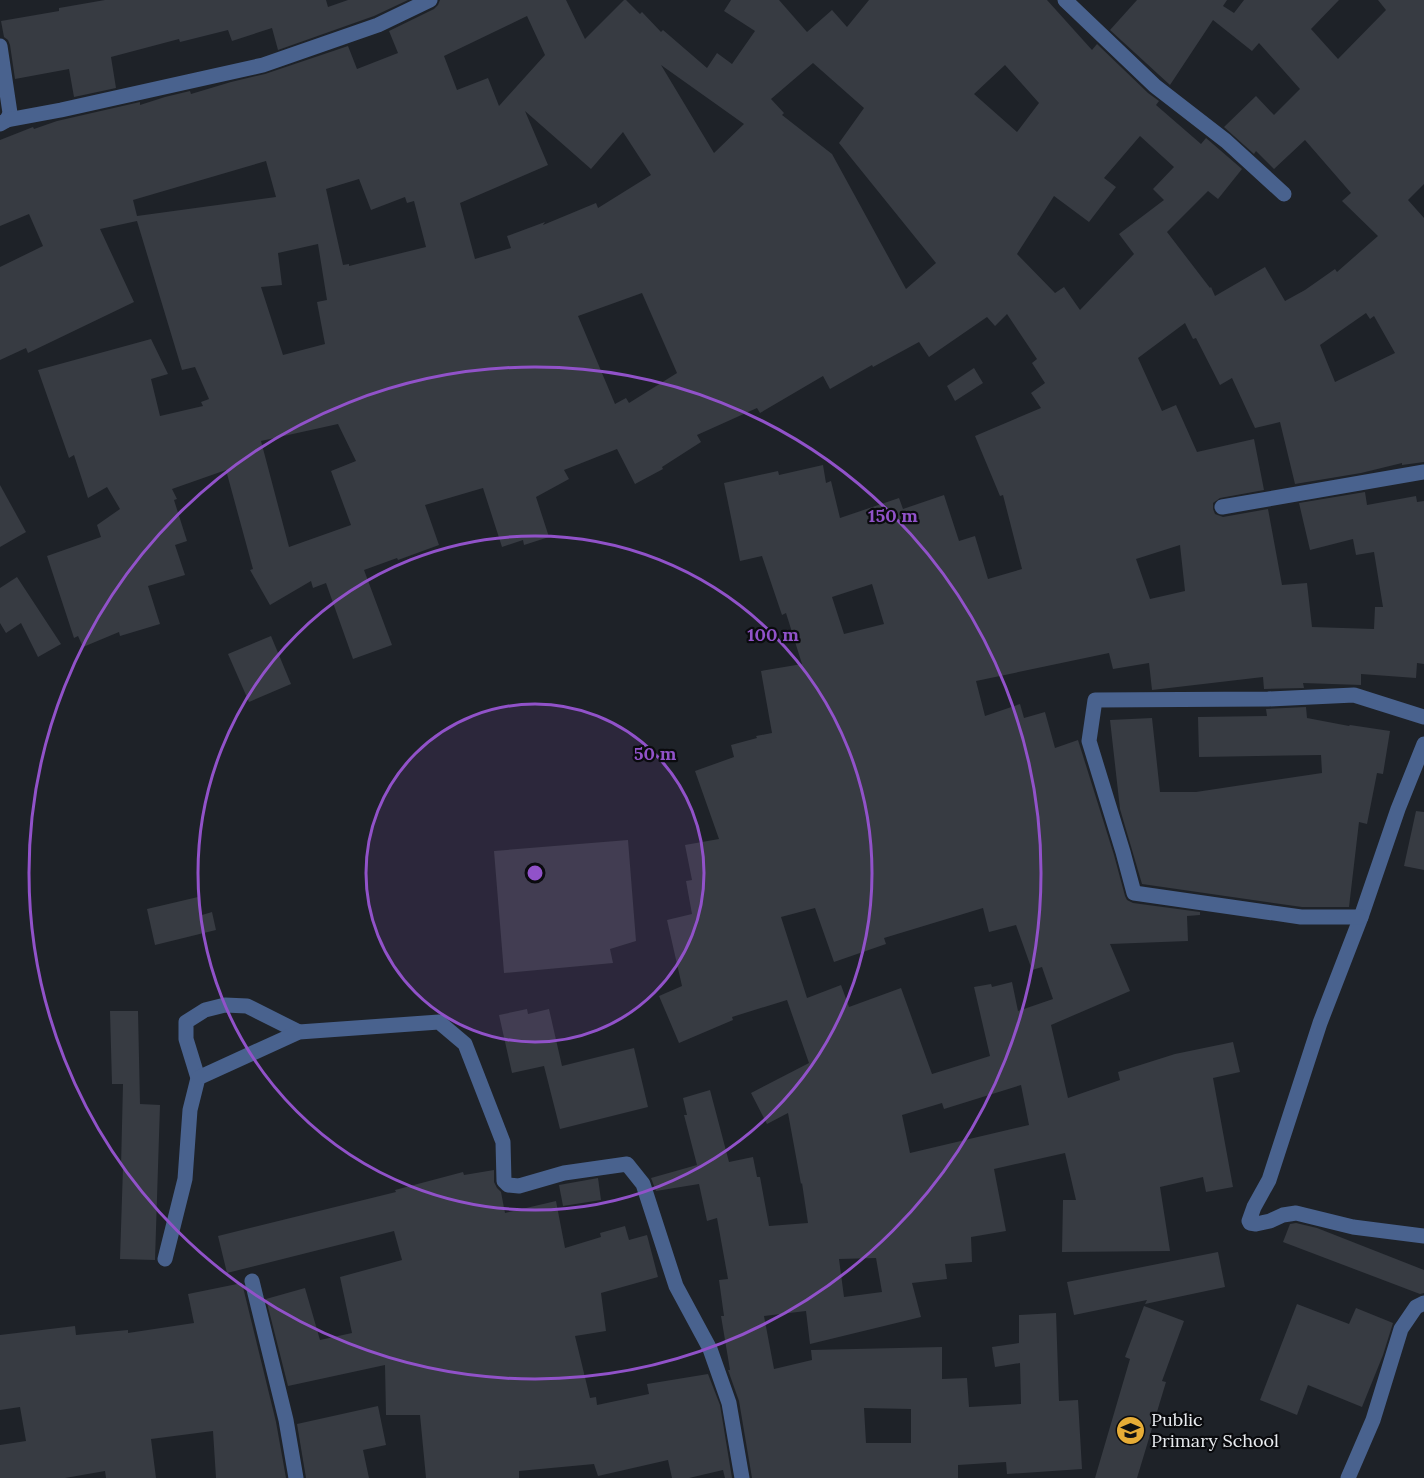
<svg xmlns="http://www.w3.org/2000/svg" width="1424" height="1478" viewBox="0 0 1424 1478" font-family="Lora,serif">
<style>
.building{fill:#373b42;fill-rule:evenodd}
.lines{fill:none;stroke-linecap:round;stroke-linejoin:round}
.street{stroke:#49628e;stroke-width:15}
.ring{fill:none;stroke:#9152c9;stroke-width:3}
.labels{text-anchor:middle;stroke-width:4.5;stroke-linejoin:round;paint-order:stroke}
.poi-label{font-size:18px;fill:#e9ecf0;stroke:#0a0b0e;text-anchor:start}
.centre{fill:#9152c9;stroke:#0a0b0e;stroke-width:3}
.ring-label{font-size:18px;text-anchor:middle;font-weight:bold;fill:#9152c9;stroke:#0a0b0e;stroke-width:4.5;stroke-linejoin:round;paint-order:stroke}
</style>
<rect width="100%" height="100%" fill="#1e2228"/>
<g class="building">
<path d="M 105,0 L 326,0 L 328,7 L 348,0 L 408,0 L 374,16 L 278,50 L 272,28 L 232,41 L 228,30 L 180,42 L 179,39 L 111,57 L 116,88 L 74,97 L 69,69 L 15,79 L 10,45 L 8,40 L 4,37 L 1,21 L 59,11 L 59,8 Z"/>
<path d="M 440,0 L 566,0 L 585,39 L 624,0 L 626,0 L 640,14 L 642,12 L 661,32 L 663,30 L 707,68 L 717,53 L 732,64 L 755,31 L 724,11 L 731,0 L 779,0 L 807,32 L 832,10 L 847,27 L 869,0 L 1047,0 L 1092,50 L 1097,44 L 1148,93 L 1159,101 L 1156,105 L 1201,144 L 1206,138 L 1242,169 L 1218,199 L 1208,191 L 1167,232 L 1210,288 L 1211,287 L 1215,296 L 1265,267 L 1285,301 L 1305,290 L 1335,269 L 1337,272 L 1378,236 L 1342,201 L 1351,193 L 1305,140 L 1274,169 L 1256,151 L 1254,154 L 1224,127 L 1256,96 L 1274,115 L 1300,89 L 1259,43 L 1252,51 L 1213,20 L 1170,85 L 1110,30 L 1137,0 L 1227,0 L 1223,6 L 1234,13 L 1244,0 L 1339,0 L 1311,29 L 1338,59 L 1386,10 L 1378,0 L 1424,0 L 1424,184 L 1408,200 L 1424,218 L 1424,462 L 1402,465 L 1402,463 L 1361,473 L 1295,484 L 1280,422 L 1255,428 L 1232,378 L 1220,385 L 1196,338 L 1193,339 L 1185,323 L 1138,358 L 1162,411 L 1176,405 L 1197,452 L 1254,439 L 1264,490 L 1220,498 L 1213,503 L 1213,509 L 1215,514 L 1223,517 L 1268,509 L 1282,585 L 1307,583 L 1312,627 L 1374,629 L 1375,607 L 1383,607 L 1374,552 L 1356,555 L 1353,539 L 1310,550 L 1299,503 L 1365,492 L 1367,505 L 1416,496 L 1417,502 L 1424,501 L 1424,664 L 1417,663 L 1416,678 L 1361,674 L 1361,685 L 1303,683 L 1304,688 L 1264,689 L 1263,677 L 1152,690 L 1149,663 L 1113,669 L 1109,653 L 976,681 L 985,716 L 1020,704 L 1024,718 L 1045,712 L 1055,748 L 1078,740 L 1114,855 L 1125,896 L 1127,900 L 1133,903 L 1200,912 L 1200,915 L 1187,916 L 1188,941 L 1110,944 L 1130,991 L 1051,1025 L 1068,1098 L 1120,1080 L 1118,1072 L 1175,1054 L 1233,1042 L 1240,1072 L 1213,1078 L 1233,1187 L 1206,1192 L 1203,1177 L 1160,1187 L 1170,1251 L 1062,1252 L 1063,1200 L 1076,1200 L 1065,1153 L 994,1169 L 1006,1231 L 971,1237 L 972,1262 L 945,1264 L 947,1279 L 912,1283 L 921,1317 L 810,1344 L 806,1311 L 764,1316 L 774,1369 L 812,1360 L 811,1350 L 942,1347 L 942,1379 L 967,1378 L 969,1407 L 1021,1404 L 1020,1363 L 995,1367 L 992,1347 L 1019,1343 L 1019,1315 L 1056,1313 L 1059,1401 L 1078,1400 L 1082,1469 L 1007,1474 L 1006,1462 L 958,1465 L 958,1478 L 752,1478 L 739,1401 L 728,1370 L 730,1370 L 721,1316 L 724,1316 L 719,1280 L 728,1279 L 717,1218 L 707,1221 L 699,1184 L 656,1191 L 651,1178 L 697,1165 L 684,1115 L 687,1115 L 683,1098 L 710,1090 L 729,1162 L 753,1157 L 757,1177 L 760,1177 L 769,1226 L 808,1223 L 802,1183 L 801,1184 L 788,1113 L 767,1124 L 751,1093 L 809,1063 L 787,1000 L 732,1017 L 733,1020 L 679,1043 L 659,996 L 682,986 L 667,920 L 692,914 L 686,881 L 692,880 L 685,845 L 719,839 L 695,771 L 734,757 L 731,745 L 757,738 L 756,736 L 772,733 L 761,671 L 802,664 L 786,613 L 782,615 L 762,556 L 740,561 L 724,483 L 778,471 L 779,475 L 823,465 L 826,483 L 831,481 L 840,518 L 899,498 L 903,509 L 944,495 L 959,541 L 975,536 L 988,579 L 1022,569 L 1003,495 L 1000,496 L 975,436 L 1041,408 L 1031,393 L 1045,383 L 1032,363 L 1037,359 L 1007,314 L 995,326 L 987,317 L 929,357 L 919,342 L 873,367 L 872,365 L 830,389 L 823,376 L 760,413 L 757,408 L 697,435 L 701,442 L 662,467 L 663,469 L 635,484 L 617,449 L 564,470 L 569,479 L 536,497 L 549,537 L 524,545 L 523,540 L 502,547 L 483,488 L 425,505 L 439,545 L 398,560 L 397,558 L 364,570 L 392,645 L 353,659 L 326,583 L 313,588 L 311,581 L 270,605 L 250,570 L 253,569 L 226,470 L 172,489 L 177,499 L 174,500 L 187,541 L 175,545 L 185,575 L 148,586 L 160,624 L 120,636 L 119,632 L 83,647 L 78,636 L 74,638 L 47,556 L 101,537 L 97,525 L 120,509 L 107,487 L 88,498 L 74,455 L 69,458 L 38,370 L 151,339 L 168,374 L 151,379 L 160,416 L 203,406 L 201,402 L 209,399 L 195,367 L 182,370 L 137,221 L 100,229 L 134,302 L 28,353 L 26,348 L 0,360 L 0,267 L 43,246 L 29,214 L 0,226 L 0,140 L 33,127 L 34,129 L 57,121 L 140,102 L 140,105 L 165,97 L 190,91 L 191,94 L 231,82 L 265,74 L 348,46 L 357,69 L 398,53 L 389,31 L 434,9 L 438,5 ZM 527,16 L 545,55 L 499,106 L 488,78 L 457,90 L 444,56 ZM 813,63 L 864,108 L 839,143 L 936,263 L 906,289 L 832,154 L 782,115 L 784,113 L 771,99 ZM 661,65 L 744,124 L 714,153 ZM 1005,65 L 1039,103 L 1017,132 L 974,94 ZM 525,111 L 591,169 L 623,132 L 651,175 L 598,208 L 596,203 L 543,225 L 545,222 L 507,236 L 511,248 L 475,259 L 460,203 L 548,165 ZM 1140,136 L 1174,167 L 1153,189 L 1164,200 L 1119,234 L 1134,254 L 1080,310 L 1064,287 L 1055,293 L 1017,254 L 1054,196 L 1089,222 L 1116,187 L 1104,178 ZM 266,161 L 276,197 L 137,216 L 133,200 ZM 359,179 L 371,210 L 405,197 L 407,203 L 414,201 L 426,247 L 349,266 L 349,264 L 343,265 L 326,189 ZM 318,244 L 327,300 L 317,302 L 325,344 L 283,355 L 261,287 L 282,285 L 278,253 ZM 642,293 L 677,373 L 629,403 L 626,398 L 615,404 L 578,316 ZM 1366,313 L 1370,319 L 1374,316 L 1395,353 L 1335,382 L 1320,345 ZM 338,424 L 356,461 L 331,471 L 351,525 L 289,547 L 261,441 ZM 1180,545 L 1185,591 L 1150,599 L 1136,559 ZM 872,584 L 884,624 L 844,634 L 832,597 ZM 815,908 L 834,962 L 886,944 L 884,938 L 983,908 L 989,932 L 1016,925 L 1032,970 L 1042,967 L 1053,999 L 1018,1011 L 1012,982 L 992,987 L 991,984 L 974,987 L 990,1056 L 932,1074 L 901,988 L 849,1007 L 841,985 L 807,998 L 781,917 ZM 1021,1085 L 1029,1125 L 910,1153 L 902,1115 L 942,1103 L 944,1109 ZM 876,1258 L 882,1292 L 844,1297 L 839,1259 ZM 864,1408 L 911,1409 L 911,1443 L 866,1443 Z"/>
<path d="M 974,368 L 983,383 L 955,401 L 947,386 Z"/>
<path d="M 0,485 L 26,532 L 0,547 Z"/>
<path d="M 17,577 L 61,644 L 38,657 L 21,623 L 6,633 L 0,623 L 0,588 Z"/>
<path d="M 271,636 L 291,684 L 249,702 L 228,654 Z"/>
<path d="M 1306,707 L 1307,718 L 1349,726 L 1350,725 L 1390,731 L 1383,774 L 1377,773 L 1367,824 L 1359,822 L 1349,907 L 1302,907 L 1142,884 L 1120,809 L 1110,720 L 1152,718 L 1160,792 L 1196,792 L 1322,773 L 1321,755 L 1199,757 L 1198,717 L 1267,716 L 1266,709 Z"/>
<path d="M 1416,811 L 1424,812 L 1424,870 L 1404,866 Z"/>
<path d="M 628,840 L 636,941 L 610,949 L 613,963 L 504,973 L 494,851 Z"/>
<path d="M 198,897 L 202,915 L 212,912 L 216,930 L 155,945 L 147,909 Z"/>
<path d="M 527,1009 L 528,1014 L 549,1009 L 562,1066 L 634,1048 L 648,1107 L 560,1129 L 544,1066 L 512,1073 L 499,1015 Z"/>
<path d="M 110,1011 L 138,1011 L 140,1104 L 160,1105 L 155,1260 L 120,1259 L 123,1167 L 121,1167 L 123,1084 L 112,1084 Z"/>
<path d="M 494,1170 L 494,1182 L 497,1188 L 501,1192 L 505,1213 L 556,1201 L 565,1248 L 601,1237 L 600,1233 L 625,1226 L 629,1240 L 647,1235 L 658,1277 L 601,1293 L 606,1331 L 575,1336 L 590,1398 L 596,1397 L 597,1405 L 649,1394 L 647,1384 L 708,1374 L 720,1405 L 732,1478 L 725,1478 L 723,1470 L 689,1478 L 672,1478 L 668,1460 L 598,1476 L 594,1464 L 519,1471 L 519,1478 L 426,1478 L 420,1415 L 386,1415 L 385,1365 L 288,1386 L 266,1299 L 305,1288 L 320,1340 L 352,1333 L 340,1277 L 402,1260 L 394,1231 L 227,1273 L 218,1236 L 396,1192 L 395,1190 L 463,1172 L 464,1175 Z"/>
<path d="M 598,1178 L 601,1200 L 563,1206 L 559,1185 Z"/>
<path d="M 1296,1223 L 1317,1228 L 1424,1270 L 1424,1293 L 1420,1294 L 1283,1242 L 1290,1224 Z"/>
<path d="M 1218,1252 L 1225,1287 L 1145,1304 L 1147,1300 L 1074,1315 L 1067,1282 Z"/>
<path d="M 242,1283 L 276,1422 L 286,1478 L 216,1478 L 213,1431 L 151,1439 L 156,1478 L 106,1478 L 105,1471 L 65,1478 L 0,1478 L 0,1445 L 26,1441 L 20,1407 L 0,1410 L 0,1335 L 75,1326 L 76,1335 L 128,1330 L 128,1333 L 194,1323 L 188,1294 Z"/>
<path d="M 1297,1304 L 1349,1324 L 1356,1308 L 1393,1323 L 1383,1355 L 1362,1407 L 1308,1385 L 1297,1415 L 1260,1400 Z"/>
<path d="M 1144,1306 L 1184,1321 L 1162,1381 L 1166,1382 L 1137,1478 L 1095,1478 L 1130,1359 L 1125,1357 Z"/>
<path d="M 378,1406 L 386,1445 L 363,1450 L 369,1478 L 306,1478 L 297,1424 Z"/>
</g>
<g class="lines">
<g class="street">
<path d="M 1065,0 L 1155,86 L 1226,141 L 1284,194"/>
<path d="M 0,46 L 10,113 L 7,120"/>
<path d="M 0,124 L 7,120 L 61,110 L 263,65 L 378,25 L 430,0"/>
<path d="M 1222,507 L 1424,472"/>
<path d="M 1424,744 L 1398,809 L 1361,917 L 1320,1023 L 1269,1180 L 1254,1207 L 1249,1221 L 1250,1223 L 1256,1224 L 1270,1221 L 1283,1215 L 1296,1213 L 1353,1227 L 1424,1236"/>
<path d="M 1361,917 L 1301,917 L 1134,893 L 1123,852 L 1089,741 L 1095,700 L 1268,699 L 1354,695 L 1424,717"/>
<path d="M 198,1078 L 186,1039 L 186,1022 L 205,1010 L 225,1005 L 247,1006 L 299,1032"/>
<path d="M 165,1259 L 185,1179 L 190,1110 L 198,1078 L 299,1032 L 439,1022 L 465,1044 L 503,1142 L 504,1181 L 508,1185 L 519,1186 L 564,1173 L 627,1164 L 643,1184 L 676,1286 L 710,1349 L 729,1403 L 742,1478"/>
<path d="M 252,1281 L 286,1420 L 296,1478"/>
<path d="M 1348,1478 L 1373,1420 L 1401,1329 L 1416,1307 L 1424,1303"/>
</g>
</g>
<circle cx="535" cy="873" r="169" fill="#9152c9" fill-opacity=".12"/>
<g class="ring">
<circle cx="535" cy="873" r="169"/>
<circle cx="535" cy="873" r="337"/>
<circle cx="535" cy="873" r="506"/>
</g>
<defs>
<symbol id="school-disc" viewBox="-11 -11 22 22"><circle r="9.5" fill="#e6ac36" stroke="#0a0b0e"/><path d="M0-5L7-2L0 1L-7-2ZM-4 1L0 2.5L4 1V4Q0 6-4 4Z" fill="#111"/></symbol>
</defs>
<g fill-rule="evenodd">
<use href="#school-disc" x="1114" y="1414" width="33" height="33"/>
</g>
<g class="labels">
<g class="poi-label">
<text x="1151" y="1426">Public<tspan x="1151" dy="21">Primary School</tspan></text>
</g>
</g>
<circle cx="535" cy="873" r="9" class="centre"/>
<g class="ring-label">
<text x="893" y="522">150 m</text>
<text x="773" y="641">100 m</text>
<text x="655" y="760">50 m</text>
</g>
</svg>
